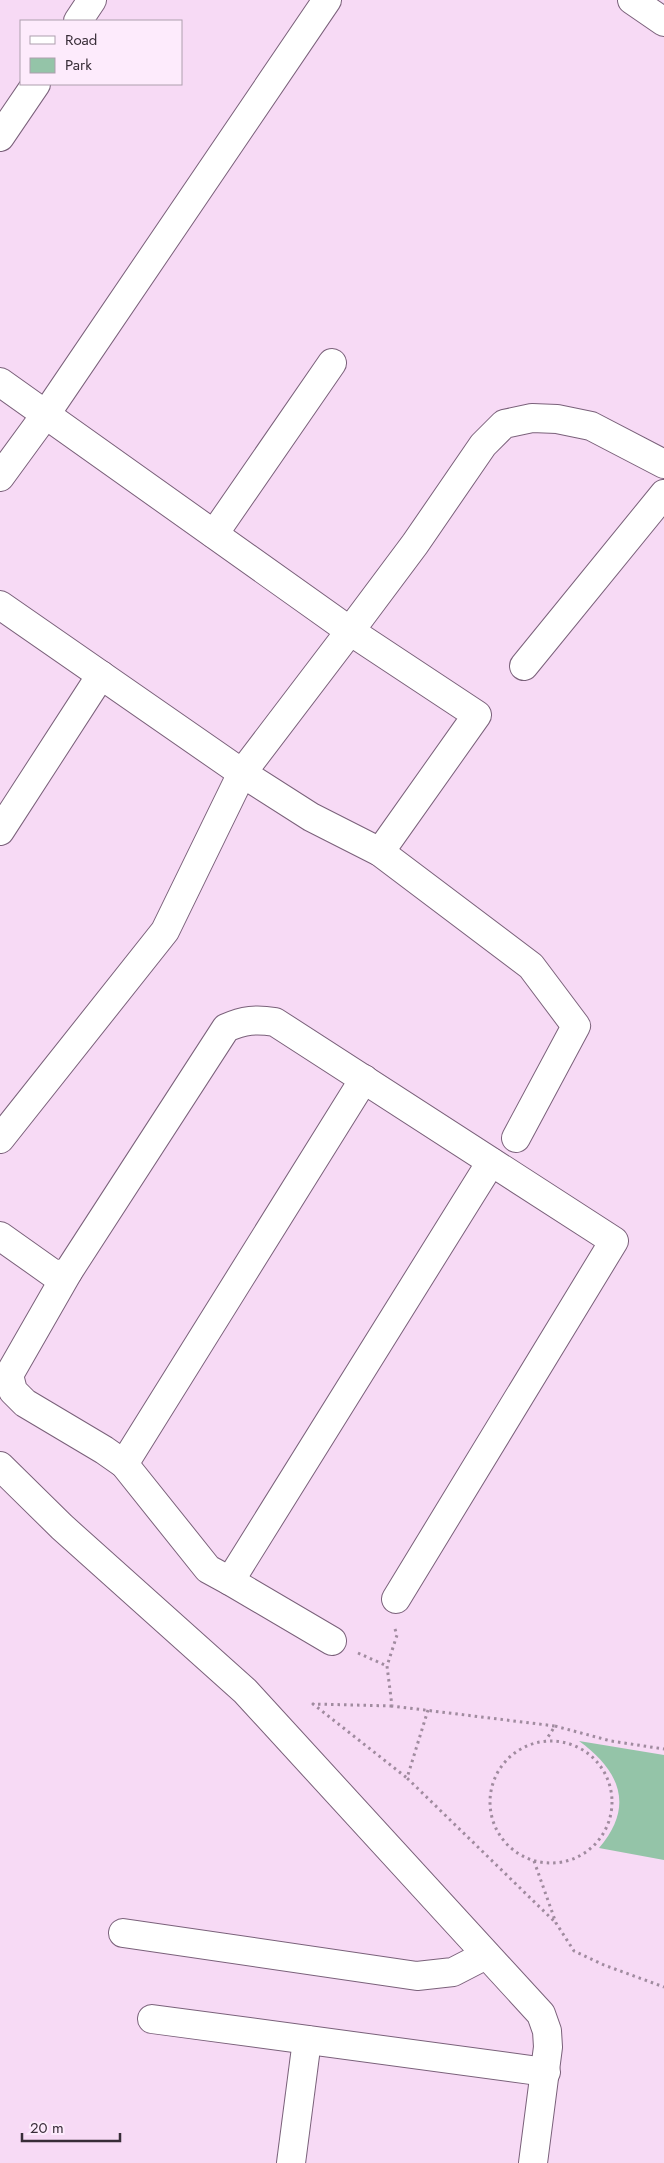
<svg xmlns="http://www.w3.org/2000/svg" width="664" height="2163" viewBox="0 0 664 2163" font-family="Jost,sans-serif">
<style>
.green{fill:#94c4a8}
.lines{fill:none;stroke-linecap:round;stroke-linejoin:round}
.minor-casing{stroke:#7a617a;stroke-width:30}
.path{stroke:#a08b9f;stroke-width:3;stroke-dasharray:2.5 4;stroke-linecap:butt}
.minor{stroke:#fff;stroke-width:28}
</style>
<rect width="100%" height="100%" fill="#f7daf5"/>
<path class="green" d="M 579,1741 L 664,1755 L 664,1860 L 599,1848 C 635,1806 620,1771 579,1741 Z"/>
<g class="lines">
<defs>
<g id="minor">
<path d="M 632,0 L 664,22"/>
<path d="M 78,21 L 92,0"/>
<path d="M 0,137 L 36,84"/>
<path d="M 0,382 L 350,631 L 242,773 L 311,817 L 380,852 L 531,966 L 576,1026 L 516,1138"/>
<path d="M 0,477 L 46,414 L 327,0"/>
<path d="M 214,534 L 332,363"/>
<path d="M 0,605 L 242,773 L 165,931 L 0,1139"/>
<path d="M 524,666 L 664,494"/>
<path d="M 0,831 L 101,675"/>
<path d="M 380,852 L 477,715 L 350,631 L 415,544 L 483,445 L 504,424 L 532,418 L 557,419 L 591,426 L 664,464"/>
<path d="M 0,1236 L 55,1275 L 68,1272 L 226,1028 C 244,1020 256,1019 275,1022 L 614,1241 L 396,1599"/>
<path d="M 68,1272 L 9,1375 L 13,1391 L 25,1403 L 104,1450 L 124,1464 L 208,1569 L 230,1581 L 491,1162"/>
<path d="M 124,1464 L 364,1079"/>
<path d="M 0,1466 L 62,1527 L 245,1691 L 541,2014 L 547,2031 L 548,2047 L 533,2163"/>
<path d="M 230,1581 L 332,1641"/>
<path d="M 123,1933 L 417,1976 L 453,1972 L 486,1955"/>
<path d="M 152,2019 L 546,2072"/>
<path d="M 291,2163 L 307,2040"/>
</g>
</defs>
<use href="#minor" class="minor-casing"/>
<g class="path">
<path d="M 395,1629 L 397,1635 L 387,1666 L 392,1706 L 555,1726 L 546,1740"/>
<path d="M 358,1653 L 387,1666"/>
<path d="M 392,1706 L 313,1704 L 407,1778"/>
<path d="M 428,1710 L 407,1778 L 556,1923"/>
<path d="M 555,1726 L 611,1741 L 664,1749"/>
<circle cx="551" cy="1802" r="61"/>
<path d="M 534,1861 L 556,1923 L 574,1951 L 604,1965 L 664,1987"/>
</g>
<use href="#minor" class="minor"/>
</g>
<rect x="20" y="20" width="162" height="65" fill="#fdebfc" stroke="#ae9fae"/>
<rect x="30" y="36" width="25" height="8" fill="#ffffff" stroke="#ae9fae"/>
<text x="65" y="45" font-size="15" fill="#382d38">Road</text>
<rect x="30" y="58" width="25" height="15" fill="#94c4a8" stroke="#ae9fae"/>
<text x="65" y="70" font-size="15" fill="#382d38">Park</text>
<path d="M22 2133v8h98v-8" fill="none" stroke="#382d38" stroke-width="2.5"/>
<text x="30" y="2133" font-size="15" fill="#382d38" stroke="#fdebfc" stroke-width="4" paint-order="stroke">20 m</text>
</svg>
